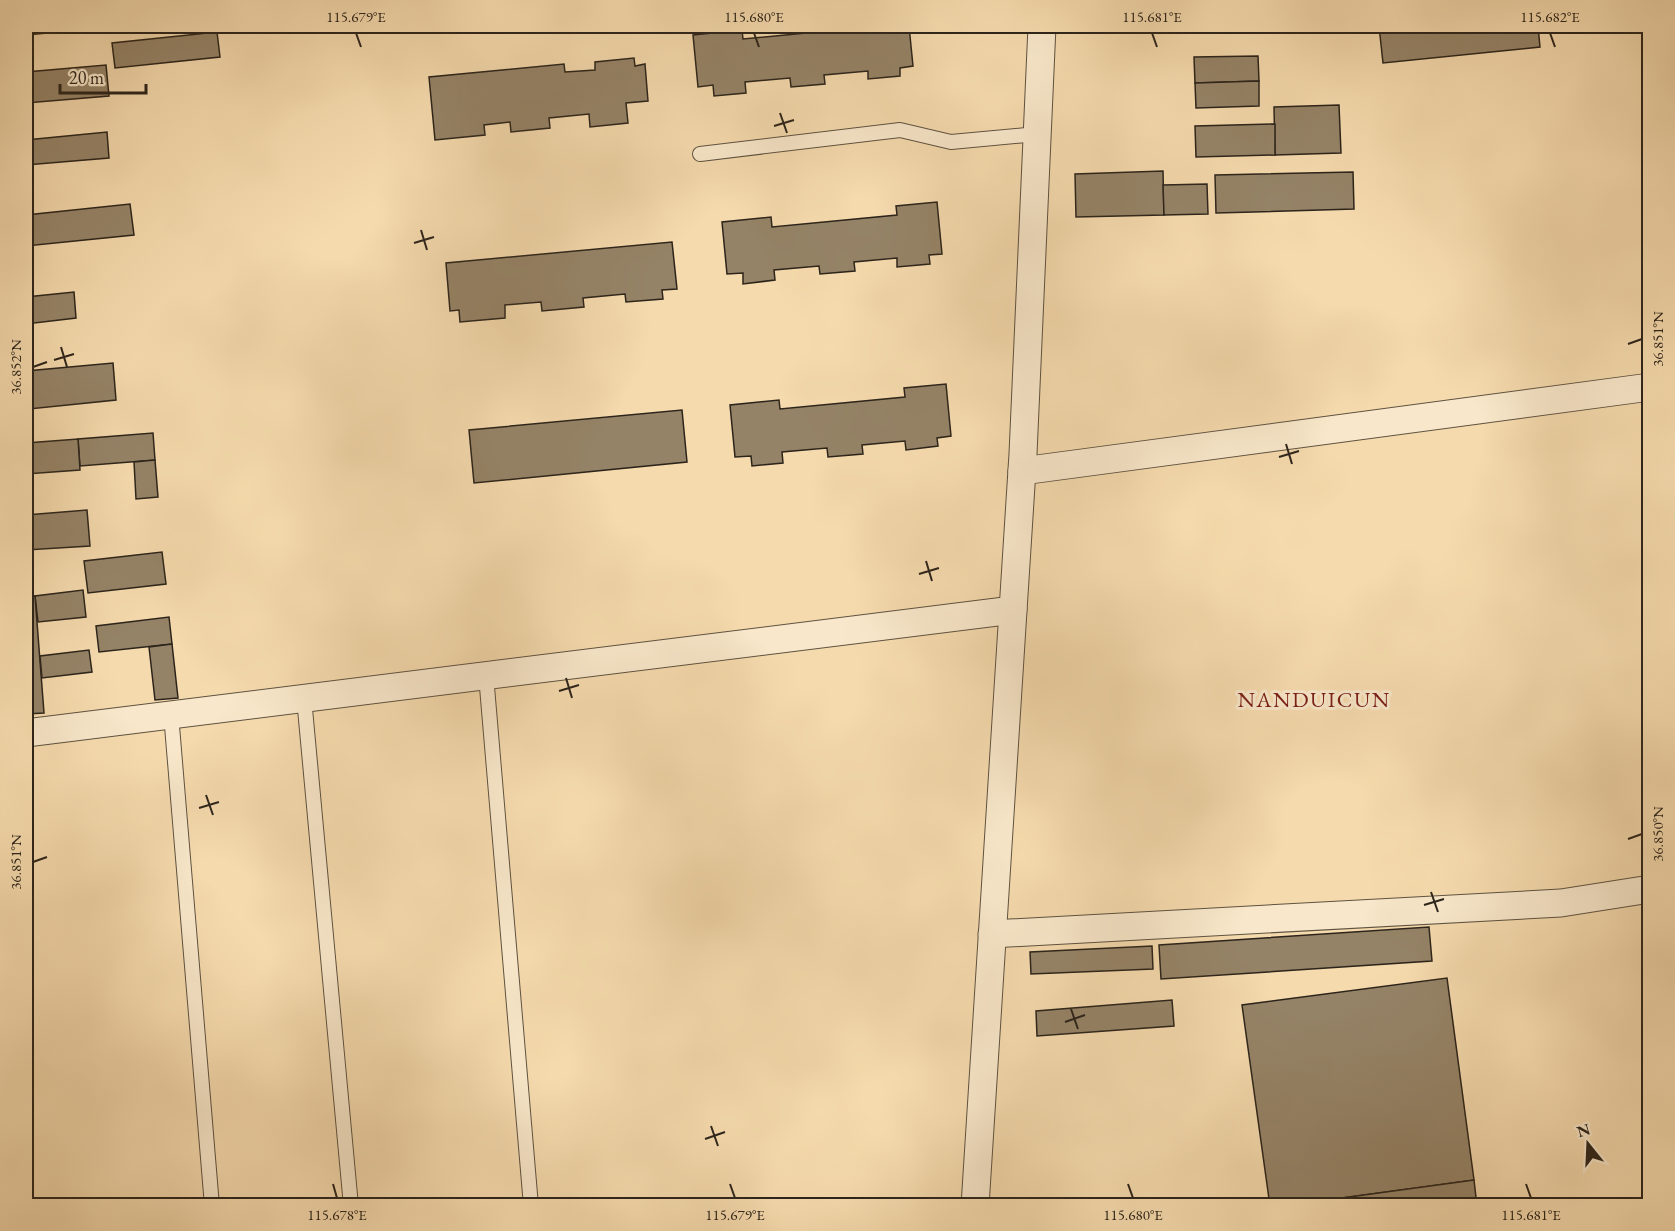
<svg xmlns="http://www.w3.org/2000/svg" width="1675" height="1231" viewBox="0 0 1675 1231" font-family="'EB Garamond',serif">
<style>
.building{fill:#958367;stroke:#2c241b;stroke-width:1.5}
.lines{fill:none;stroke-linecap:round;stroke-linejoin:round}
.service-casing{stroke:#5e5240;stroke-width:16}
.minor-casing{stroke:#5e5240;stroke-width:29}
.service{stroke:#f8e7ca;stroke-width:14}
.minor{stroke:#f8e7ca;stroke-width:27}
.ticks{fill:none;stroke:#2c241b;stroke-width:2}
.labels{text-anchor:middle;stroke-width:6;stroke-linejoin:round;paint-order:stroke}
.quarter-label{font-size:22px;letter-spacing:1.5px;fill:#7a1f14;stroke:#f8e7ca}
.neatline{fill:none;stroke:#2c241b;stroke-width:2}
.ticks-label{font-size:15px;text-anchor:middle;fill:#2c241b}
</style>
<rect width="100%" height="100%" fill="#f5daad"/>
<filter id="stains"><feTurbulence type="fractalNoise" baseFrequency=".00333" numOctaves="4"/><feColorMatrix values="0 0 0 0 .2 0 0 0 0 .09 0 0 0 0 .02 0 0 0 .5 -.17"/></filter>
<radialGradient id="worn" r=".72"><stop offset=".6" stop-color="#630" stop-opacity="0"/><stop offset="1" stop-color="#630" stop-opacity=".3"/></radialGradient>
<g class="building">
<path d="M 26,26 L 103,26 L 103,28 L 26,35 Z"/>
<path d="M 868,26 L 909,26 L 913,66 L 900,68 L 900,76 L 868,79 L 868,71 L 824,75 L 825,84 L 791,87 L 790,78 L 745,82 L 746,93 L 714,96 L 713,85 L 698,87 L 693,35 L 742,30 L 743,39 L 868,27 Z"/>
<path d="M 1097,26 L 1203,26 L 1097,32 Z"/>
<path d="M 1379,26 L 1538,26 L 1540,47 L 1383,63 Z"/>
<path d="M 217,32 L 220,57 L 115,68 L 112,43 Z"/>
<path d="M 1258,56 L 1259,81 L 1195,83 L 1194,57 Z"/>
<path d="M 634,58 L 635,66 L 645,64 L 648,101 L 626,103 L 628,123 L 590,127 L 589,114 L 549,118 L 550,128 L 511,132 L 510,122 L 484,125 L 485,135 L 435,140 L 429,77 L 564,64 L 565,72 L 595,70 L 595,62 Z"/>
<path d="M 106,65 L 109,96 L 26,103 L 26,72 Z"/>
<path d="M 1259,81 L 1259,106 L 1196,108 L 1195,83 Z"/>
<path d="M 1339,105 L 1341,153 L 1275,155 L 1274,107 Z"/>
<path d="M 1275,124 L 1275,155 L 1196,157 L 1195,126 Z"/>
<path d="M 107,132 L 109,158 L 26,165 L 26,140 Z"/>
<path d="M 1163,171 L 1164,215 L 1076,217 L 1075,174 Z"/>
<path d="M 1353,172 L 1354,209 L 1216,213 L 1215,175 Z"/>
<path d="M 1207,184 L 1208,214 L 1164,215 L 1163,185 Z"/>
<path d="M 937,202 L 942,254 L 929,255 L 930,264 L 897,267 L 897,258 L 854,262 L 855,271 L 820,274 L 819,266 L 774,270 L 775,280 L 743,284 L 743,273 L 727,274 L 722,222 L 771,217 L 772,227 L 897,215 L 896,206 Z"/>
<path d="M 130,204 L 134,235 L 26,246 L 26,215 Z"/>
<path d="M 672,242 L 677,289 L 662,290 L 663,299 L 626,302 L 625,294 L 583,298 L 584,307 L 542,311 L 541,302 L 505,305 L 505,318 L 460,322 L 459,310 L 450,311 L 446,263 Z"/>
<path d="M 74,292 L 76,318 L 26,324 L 26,297 Z"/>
<path d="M 113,363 L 116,400 L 29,409 L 26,371 Z"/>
<path d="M 946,384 L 951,436 L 937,438 L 938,446 L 906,450 L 905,441 L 862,445 L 863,454 L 828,457 L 827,448 L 782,452 L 783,463 L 752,466 L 751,456 L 735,457 L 730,405 L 779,400 L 780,409 L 905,397 L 904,388 Z"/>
<path d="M 682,410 L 687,462 L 474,483 L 469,430 Z"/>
<path d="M 153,433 L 155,460 L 80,466 L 78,439 Z"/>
<path d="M 78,439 L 80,470 L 26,474 L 26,443 Z"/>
<path d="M 155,460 L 158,497 L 136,499 L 134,462 Z"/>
<path d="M 87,510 L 90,546 L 26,550 L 26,515 Z"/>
<path d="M 162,552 L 166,584 L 88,593 L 84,561 Z"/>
<path d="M 83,590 L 86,617 L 38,622 L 35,596 Z"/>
<path d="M 26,596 L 35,596 L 44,713 L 26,714 Z"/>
<path d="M 169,617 L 172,644 L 99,652 L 96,626 Z"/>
<path d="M 172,644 L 178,698 L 155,700 L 149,647 Z"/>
<path d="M 89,650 L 92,672 L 42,678 L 40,656 Z"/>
<path d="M 1429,927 L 1432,961 L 1161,979 L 1159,945 Z"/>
<path d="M 1152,946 L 1153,969 L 1031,974 L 1030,952 Z"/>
<path d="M 1447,978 L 1474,1180 L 1283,1206 L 1270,1206 L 1242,1005 Z"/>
<path d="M 1172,1000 L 1174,1026 L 1037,1036 L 1036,1011 Z"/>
<path d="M 1474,1180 L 1477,1206 L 1283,1206 Z"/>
</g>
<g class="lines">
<defs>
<g id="service">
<path d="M 700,154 L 900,130 L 951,142 L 1037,134"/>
<path d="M 486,675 L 531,1206"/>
<path d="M 304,698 L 351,1206"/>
<path d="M 171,714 L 212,1206"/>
</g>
<g id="minor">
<path d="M 1022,471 L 1650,387"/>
<path d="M 26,733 L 1013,610"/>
<path d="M 992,934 L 1561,903 L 1650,889"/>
<path d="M 975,1206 L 1023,454 L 1042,26"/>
</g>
</defs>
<use href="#service" class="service-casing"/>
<use href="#minor" class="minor-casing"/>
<use href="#service" class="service"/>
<use href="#minor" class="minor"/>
</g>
<path class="ticks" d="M 356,33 L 361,47M 754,33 L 759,47M 1152,33 L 1157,47M 1550,33 L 1555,47M 780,113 L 787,133M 774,126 L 794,120M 421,230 L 427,250M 414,243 L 434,237M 1628,344 L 1642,339M 61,347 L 67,367M 54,360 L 74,354M 33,367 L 47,362M 1286,444 L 1292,464M 1279,457 L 1299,451M 926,561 L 932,581M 919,574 L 939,568M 566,678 L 572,698M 559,691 L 579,685M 206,795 L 213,815M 199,808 L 219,802M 1628,839 L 1642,834M 33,862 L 47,857M 1431,892 L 1438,912M 1424,905 L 1444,899M 1071,1009 L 1078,1029M 1065,1022 L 1085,1015M 711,1126 L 718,1146M 705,1139 L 725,1132M 333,1184 L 337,1198M 730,1184 L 735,1198M 1128,1184 L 1133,1198M 1526,1184 L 1531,1198"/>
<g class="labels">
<g class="quarter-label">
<text x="1314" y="707">NANDUICUN</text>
</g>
</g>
<rect width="1675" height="1231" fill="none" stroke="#f5daad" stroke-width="66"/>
<g transform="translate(1588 1144) rotate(342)" stroke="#f8e7ca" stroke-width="4.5" paint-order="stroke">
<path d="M0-4.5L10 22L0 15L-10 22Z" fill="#2c241b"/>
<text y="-9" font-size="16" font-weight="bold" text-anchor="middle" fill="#2c241b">N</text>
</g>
<path d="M60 84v9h86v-9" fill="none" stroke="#2c241b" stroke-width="3"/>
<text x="69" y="84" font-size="18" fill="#2c241b" stroke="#f8e7ca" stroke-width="4.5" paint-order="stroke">20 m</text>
<rect x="33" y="33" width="1609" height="1165" class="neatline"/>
<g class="ticks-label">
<text x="356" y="22">115.679°E</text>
<text x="754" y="22">115.680°E</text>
<text x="1152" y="22">115.681°E</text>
<text x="1550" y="22">115.682°E</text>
<text transform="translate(1658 339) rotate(-90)" y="5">36.851°N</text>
<text transform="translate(16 367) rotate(-90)" y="5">36.852°N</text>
<text transform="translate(1658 834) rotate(-90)" y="5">36.850°N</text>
<text transform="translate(16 862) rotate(-90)" y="5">36.851°N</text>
<text x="337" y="1220">115.678°E</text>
<text x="735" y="1220">115.679°E</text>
<text x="1133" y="1220">115.680°E</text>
<text x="1531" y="1220">115.681°E</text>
</g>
<rect width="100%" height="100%" filter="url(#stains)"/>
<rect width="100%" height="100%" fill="url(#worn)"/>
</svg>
